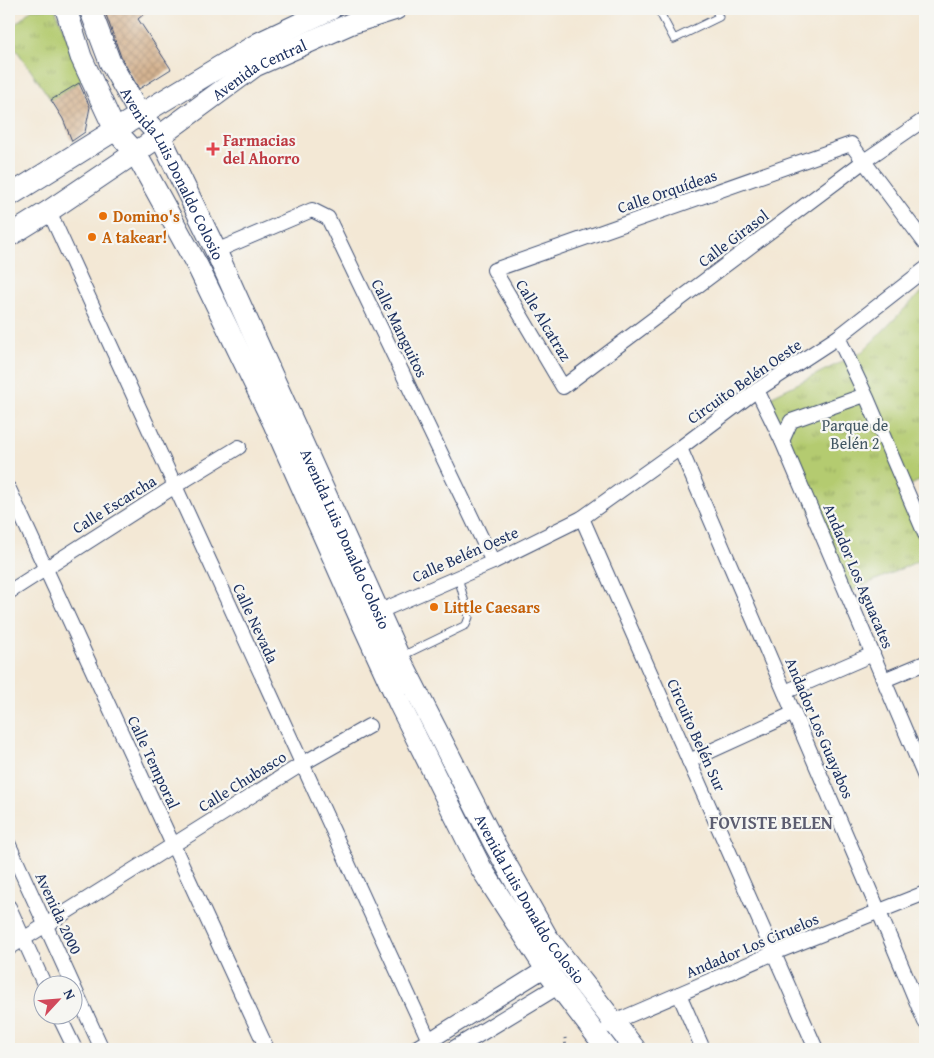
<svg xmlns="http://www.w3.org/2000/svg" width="934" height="1058" viewBox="0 0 934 1058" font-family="'Gentium Book Plus',serif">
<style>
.park{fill:url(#park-tufts);stroke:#687d66}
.building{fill:url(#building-cross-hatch)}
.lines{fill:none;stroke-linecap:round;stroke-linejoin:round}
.service-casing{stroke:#3b4b70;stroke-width:9}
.minor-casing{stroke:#3b4b70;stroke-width:16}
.tertiary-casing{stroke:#3b4b70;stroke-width:18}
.primary-casing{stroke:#3b4b70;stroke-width:23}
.path{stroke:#3b4b70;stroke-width:3;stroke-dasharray:1 4;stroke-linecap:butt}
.service{stroke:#fff;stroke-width:7}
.minor{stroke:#fff;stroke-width:14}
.tertiary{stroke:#fff;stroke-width:16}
.primary{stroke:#fff;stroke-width:21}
.health-dot{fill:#e0444e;stroke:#f6f6f2;stroke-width:2}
.food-dot{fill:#e8710a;stroke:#f6f6f2;stroke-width:2}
.labels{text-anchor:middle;stroke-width:4.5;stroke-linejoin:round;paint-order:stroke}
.street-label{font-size:16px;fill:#1b2f5e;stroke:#f6f6f2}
.health-label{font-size:16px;font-weight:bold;fill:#be3a42;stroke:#f6f6f2;text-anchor:start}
.food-label{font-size:16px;font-weight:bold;fill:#c56008;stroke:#f6f6f2;text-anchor:start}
.park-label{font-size:16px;fill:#415662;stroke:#f6f6f2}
.neighbourhood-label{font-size:18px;font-weight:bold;fill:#5c5d70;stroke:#f6f6f2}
</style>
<defs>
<pattern id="park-tufts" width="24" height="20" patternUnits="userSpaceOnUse" patternTransform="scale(1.25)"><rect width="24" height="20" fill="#b4cb6f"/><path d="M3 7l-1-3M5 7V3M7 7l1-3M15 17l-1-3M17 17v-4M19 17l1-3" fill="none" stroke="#92a55e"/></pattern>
<pattern id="building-cross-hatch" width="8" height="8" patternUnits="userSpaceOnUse" patternTransform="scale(1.25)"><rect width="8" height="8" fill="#d4b391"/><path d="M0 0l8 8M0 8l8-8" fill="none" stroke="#b59a7f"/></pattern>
</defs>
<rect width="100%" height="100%" fill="#f6f6f2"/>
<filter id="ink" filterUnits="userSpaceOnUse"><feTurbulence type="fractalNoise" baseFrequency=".02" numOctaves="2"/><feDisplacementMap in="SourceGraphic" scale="10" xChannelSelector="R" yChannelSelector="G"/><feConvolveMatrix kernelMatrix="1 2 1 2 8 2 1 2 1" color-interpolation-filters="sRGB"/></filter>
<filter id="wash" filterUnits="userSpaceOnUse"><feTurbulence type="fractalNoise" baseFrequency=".0096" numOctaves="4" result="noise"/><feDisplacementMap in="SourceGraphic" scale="20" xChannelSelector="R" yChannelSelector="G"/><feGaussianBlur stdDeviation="1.12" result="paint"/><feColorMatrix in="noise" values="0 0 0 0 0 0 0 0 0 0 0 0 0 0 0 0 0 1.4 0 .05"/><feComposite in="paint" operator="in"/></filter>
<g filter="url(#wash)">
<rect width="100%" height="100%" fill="#f3e8d5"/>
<g class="park">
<path d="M 32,9 L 55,9 L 85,76 L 81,81 L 51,100 L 9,39 L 9,30 Z"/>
<path d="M 925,288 L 925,478 L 905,488 L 925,535 L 925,558 L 847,593 L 762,401 L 862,352 Z"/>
</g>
<g id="blocks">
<g class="building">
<path d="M 104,9 L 150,9 L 138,19 L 171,69 L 139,89 L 121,57 Z"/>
<path d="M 79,83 L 90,107 L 85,132 L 72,141 L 63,119 L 51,100 Z"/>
</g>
</g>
</g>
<g filter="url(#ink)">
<use href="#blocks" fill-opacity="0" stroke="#3b4b70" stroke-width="1"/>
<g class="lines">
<defs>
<g id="service">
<path d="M 658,9 L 674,39 L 719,17 L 715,9"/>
<path d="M 402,656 L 466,625 L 469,617 L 458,577"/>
</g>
<g id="minor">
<path d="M 925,119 L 864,161 L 563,387 L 494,270 L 851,144 L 925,243"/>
<path d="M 49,211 L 433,1049"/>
<path d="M 216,251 L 312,210 L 328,218 L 493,562"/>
<path d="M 838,337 L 867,398 L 925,534"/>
<path d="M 757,390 L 782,441 L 925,777"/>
<path d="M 782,441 L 791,421 L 865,395"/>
<path d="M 680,448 L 879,912 L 925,1022"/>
<path d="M 9,489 L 267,1049"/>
<path d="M 582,518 L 816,1049"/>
<path d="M 9,592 L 175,486 L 239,447"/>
<path d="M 371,615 L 493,562 L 582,518 L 680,448 L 757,390 L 838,337 L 925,269"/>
<path d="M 884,680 L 925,663"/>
<path d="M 785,692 L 873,654"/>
<path d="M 689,761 L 794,713"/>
<path d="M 9,845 L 102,1049"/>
<path d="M 9,907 L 45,986"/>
<path d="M 9,948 L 302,764 L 369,726"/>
<path d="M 679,994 L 703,1049"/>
<path d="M 59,1016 L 75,1049"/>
<path d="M 609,1026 L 614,1022 L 774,953 L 925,893"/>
</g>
<g id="tertiary">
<path d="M 416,1049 L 556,962"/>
<path d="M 454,1049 L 558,986"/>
</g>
<g id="primary">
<path d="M 66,9 L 81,57 L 115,130 L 135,152 L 198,267 L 274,424 L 361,620 L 399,703 L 481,868 L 546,969 L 607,1049"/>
<path id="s1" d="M 90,9 L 110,62 L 140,115 L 160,136 L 216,251 L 399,657 L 494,843 L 547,937 L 635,1049"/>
<path d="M 9,196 L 115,130 L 259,43 L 331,9"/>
<path id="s2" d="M 9,236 L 49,211 L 160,136 L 255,66 L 352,23 L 396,9"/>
</g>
</defs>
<use href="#service" class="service-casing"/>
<use href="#minor" class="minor-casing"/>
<use href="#tertiary" class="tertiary-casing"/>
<use href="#primary" class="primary-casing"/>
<path class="path" d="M 565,1038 L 566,1049"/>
<use href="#service" class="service"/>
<use href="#minor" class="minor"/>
<use href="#tertiary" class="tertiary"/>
<use href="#primary" class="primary"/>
</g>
</g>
<path class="health-dot" d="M210.5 141.5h5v5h5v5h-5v5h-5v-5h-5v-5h5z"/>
<g class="food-dot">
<circle cx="103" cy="216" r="5"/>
<circle cx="92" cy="237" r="5"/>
<circle cx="434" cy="607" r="5"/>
</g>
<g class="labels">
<g class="street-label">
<text dy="6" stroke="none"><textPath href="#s2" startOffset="301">Avenida Central</textPath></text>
<text dy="6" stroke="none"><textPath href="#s1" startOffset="185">Avenida Luis Donaldo Colosio</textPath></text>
<text transform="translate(667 191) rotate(-19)" y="6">Calle Orquídeas</text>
<text transform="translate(733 238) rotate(-37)" y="6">Calle Girasol</text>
<text transform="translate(544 320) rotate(59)" y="6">Calle Alcatraz</text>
<text transform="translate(400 328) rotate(64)" y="6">Calle Manguitos</text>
<text transform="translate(744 381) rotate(-35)" y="6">Circuito Belén Oeste</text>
<text transform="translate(114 504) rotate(-32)" y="6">Calle Escarcha</text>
<text dy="6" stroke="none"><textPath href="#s1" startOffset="590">Avenida Luis Donaldo Colosio</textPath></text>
<text transform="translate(465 554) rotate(-24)" y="6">Calle Belén Oeste</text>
<text transform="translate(859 576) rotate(67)" y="6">Andador Los Aguacates</text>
<text transform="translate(256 623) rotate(65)" y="6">Calle Nevada</text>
<text transform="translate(820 728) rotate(67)" y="6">Andador Los Guayabos</text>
<text transform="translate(697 735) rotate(66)" y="6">Circuito Belén Sur</text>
<text transform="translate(154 762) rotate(65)" y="6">Calle Temporal</text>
<text transform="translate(242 781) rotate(-32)" y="6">Calle Chubasco</text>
<text dy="6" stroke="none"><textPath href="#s1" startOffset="995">Avenida Luis Donaldo Colosio</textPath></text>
<text transform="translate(59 913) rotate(65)" y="6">Avenida 2000</text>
<text transform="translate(752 945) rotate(-23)" y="6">Andador Los Ciruelos</text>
</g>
<g class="health-label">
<text x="223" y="146">Farmacias<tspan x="223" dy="18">del Ahorro</tspan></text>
</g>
<g class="food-label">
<text x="113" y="222">Domino's</text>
<text x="102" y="243">A takear!</text>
<text x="444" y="613">Little Caesars</text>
</g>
<g class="park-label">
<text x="855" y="431">Parque de<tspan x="855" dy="18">Belén 2</tspan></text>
</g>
<g class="neighbourhood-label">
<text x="771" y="829">FOVISTE BELEN</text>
</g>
</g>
<rect width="934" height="1058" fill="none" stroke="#f6f6f2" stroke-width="30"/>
<g transform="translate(58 1000) rotate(64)"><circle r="24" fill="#f6f6f2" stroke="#9ea6b7"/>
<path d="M0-4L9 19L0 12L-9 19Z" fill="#d1495b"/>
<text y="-8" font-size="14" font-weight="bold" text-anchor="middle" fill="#1b2f5e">N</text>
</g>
</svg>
